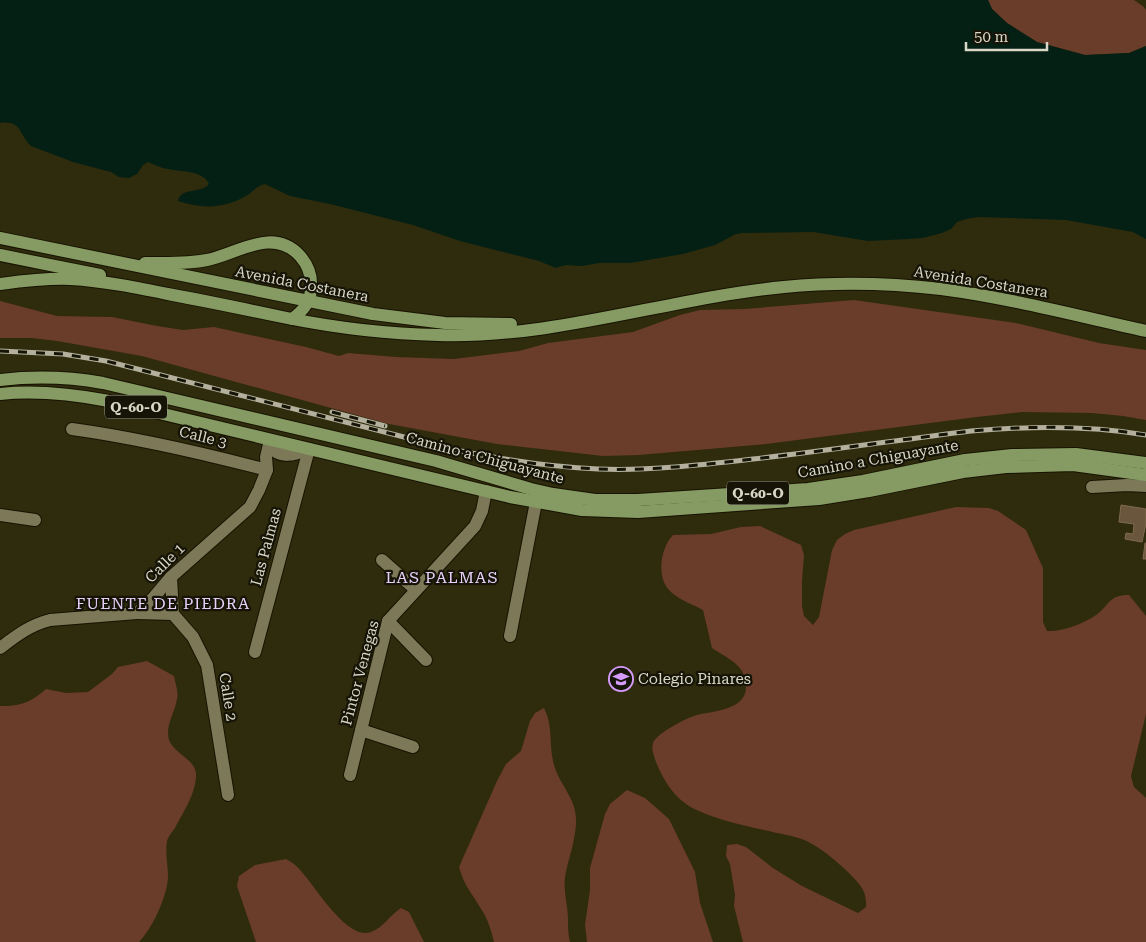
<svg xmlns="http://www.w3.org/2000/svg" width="1146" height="942" viewBox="0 0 1146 942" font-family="'Roboto Serif',serif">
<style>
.green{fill:#6a3c2a}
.water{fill:#042014}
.building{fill:#6a563c;stroke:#806a50}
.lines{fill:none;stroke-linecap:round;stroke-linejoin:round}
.minor-casing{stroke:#181300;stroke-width:14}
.major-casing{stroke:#181300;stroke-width:14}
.minor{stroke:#7c7858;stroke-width:12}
.major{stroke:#859b63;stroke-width:12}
.rail-casing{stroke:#b3b19d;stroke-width:5}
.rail{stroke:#151407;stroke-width:3;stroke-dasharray:9;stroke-linecap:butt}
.labels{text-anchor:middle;stroke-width:4.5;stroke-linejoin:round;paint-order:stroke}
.shield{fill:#151407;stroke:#9e9c8d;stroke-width:1}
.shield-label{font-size:14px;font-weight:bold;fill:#d9d7c6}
.street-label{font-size:15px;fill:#d9d7c6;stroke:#151407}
.poi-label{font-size:15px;fill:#d9d7c6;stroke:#151407;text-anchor:start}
.neighbourhood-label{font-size:16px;letter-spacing:1px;fill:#e8d0f9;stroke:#151407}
</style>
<rect width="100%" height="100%" fill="#2f2b0d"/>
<g class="green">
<path d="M 988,0 L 1134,0 L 1144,7 L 1146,10 L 1146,46 L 1129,53 L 1085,55 L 1037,42 L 1007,23 L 992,9 Z"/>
<path d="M 854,300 L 1016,323 L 1099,343 L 1146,350 L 1146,420 L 1123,416 L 1092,413 L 1022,412 L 977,417 L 766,444 L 639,455 L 603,456 L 497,444 L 389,424 L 142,356 L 57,341 L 32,338 L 0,338 L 0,301 L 57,316 L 112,317 L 157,326 L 183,330 L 214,327 L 306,347 L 339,356 L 348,353 L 396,357 L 454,359 L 519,351 L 548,343 L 633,332 L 680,315 L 700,310 L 745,309 Z"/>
<path d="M 956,507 L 989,508 L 998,511 L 1026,530 L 1043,568 L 1043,622 L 1047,631 C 1062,632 1083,624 1096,615 C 1110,605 1108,595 1129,595 L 1146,616 L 1146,714 L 1131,776 L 1134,787 L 1146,798 L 1146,942 L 743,942 L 734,906 L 735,895 L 730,864 L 726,856 L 727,845 L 737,844 L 746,847 L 773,868 L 802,886 L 858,913 L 866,907 C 867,889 859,884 848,872 C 837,862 825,851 812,844 C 800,836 783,835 769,831 C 745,826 707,818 686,804 C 671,793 663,779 656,762 C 654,756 651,749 653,743 C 657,733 686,718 697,715 C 713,711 745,710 746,688 C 747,665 728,659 712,648 L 703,610 C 692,604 677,599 669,590 C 656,576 661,547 673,535 L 711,534 L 741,527 L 760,526 L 801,545 L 804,555 L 802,581 L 802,606 L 804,616 L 813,625 L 819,617 L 832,550 L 837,540 L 845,534 L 854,530 Z"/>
<path d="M 147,661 L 174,676 C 175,683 179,692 177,699 C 175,713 165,725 169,740 C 174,754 196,759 196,775 C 196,794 183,812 175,828 C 172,832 168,837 167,841 C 165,853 168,865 168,876 C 168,895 152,929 139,942 L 0,942 L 0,706 C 20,707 31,702 46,689 L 66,693 L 88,692 L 112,674 L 118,667 Z"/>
<path d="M 544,708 C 553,725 549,743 553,761 C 558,785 578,798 576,824 C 575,842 568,860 565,877 C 563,891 568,905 568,919 C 568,927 568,934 570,942 L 494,942 C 491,930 488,919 481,909 C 472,893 464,886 459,867 L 497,781 L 506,764 L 521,751 L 530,721 L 535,713 Z"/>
<path d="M 627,790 L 645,798 L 669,819 L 695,872 L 700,903 L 713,942 L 587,942 L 585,925 L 590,890 L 590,868 L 605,814 L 610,804 Z"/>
<path d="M 286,859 C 292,862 297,866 301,871 C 315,886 347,941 371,932 C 383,928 390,915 401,908 L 409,912 L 424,942 L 256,942 L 237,886 L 239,876 L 255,865 Z"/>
</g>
<path class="water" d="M 0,0 L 988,0 L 992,9 L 1007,23 L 1037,42 L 1085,55 L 1129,53 L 1146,46 L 1146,239 L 1133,232 L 1066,220 L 979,217 L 966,219 L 957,222 L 951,229 L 942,233 L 923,238 L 909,239 L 868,241 L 813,232 L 742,233 L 736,234 L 715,245 L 683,254 L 630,263 L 599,263 L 582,266 L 566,265 L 556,268 L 539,261 L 460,241 L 413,225 L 330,204 L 290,196 L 265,184 C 256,186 253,192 246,196 C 223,209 202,209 178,201 C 181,187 201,194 209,184 C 203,170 181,172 168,169 C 161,168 155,165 148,162 L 143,165 L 137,174 L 129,178 L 119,177 L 111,172 L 73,162 L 31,146 C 19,135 22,120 0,123 Z"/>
<g class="building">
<path d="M 1121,505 L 1146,509 L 1146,523 L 1142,542 L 1125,539 L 1126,533 L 1133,534 L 1134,524 L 1119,522 Z"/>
<path d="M 1145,543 L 1146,543 L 1146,559 L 1143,559 Z"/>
</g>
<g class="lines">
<defs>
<g id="minor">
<path d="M 72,429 C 138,438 202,453 267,470"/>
<path d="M 269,445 C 279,460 295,455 309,449"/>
<path d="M 1092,487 L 1127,485 L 1146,486"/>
<path d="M 0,515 L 35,520"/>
<path d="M 382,560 L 416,590"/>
<path d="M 171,577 L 173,614 L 193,637 L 207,665 L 228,795"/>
<path d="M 137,613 L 173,614"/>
<path d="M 388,621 L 426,660"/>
<path d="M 510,636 L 536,502"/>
<path d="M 0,648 C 16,636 30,625 50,620 L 137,613 L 154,597 L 171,577 L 250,507 L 259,490 L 267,470 L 266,457 L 270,440"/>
<path d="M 255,652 L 309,449"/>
<path d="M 361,730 L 413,747"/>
<path d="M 350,775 L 388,621 L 475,526 L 482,511 L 486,491"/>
</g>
<g id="major">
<path d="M 0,238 L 373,314 L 445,323 L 511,324"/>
<path d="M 0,255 L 100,275"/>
<path d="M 145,263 C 166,263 187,264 207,260 C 237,254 273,226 300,256 C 308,265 312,276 311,288 C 311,302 303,311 292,319"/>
<path d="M 0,284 C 23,281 46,278 70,279 C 105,281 139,288 173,295 C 211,302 249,310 287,318 C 337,328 387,334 438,335 C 554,339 669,298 784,287 C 835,282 889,283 941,289 C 1010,298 1078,316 1146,331"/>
<path d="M 0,380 C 35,376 69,377 103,383 L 436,461 L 531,489 L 553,494 L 595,500 L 638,500 L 808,489 L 863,481 L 965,460 L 1012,455 L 1076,454 L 1146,463"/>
<path d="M 0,394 C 37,390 72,394 109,401 L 510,497 L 582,510 L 638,512 L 819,499 L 869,491 L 963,472 L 1006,467 L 1073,465 L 1146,475"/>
</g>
</defs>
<use href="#minor" class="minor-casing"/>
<use href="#major" class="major-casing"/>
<use href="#minor" class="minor"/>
<use href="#major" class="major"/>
<defs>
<g id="rail">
<path d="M 0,351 L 63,354 L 106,361 L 451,449 C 499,459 548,467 598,469 C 650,471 701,465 753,459 C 826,451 898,440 971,431 C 1030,426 1087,425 1146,435"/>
<path d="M 332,412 L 385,426"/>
</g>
</defs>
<use href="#rail" class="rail-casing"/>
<use href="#rail" class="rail"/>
</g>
<defs>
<symbol id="school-ring" viewBox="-11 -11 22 22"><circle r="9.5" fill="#151407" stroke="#d59bfa" stroke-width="1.5"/><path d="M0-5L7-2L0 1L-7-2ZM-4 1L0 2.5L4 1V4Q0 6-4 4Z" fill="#d59bfa"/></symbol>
</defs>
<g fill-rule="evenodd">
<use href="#school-ring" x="607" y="665" width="28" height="28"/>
</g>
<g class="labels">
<g class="shield">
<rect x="105" y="395.5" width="62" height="23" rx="4"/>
<rect x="727" y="481.5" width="62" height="23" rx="4"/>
</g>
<g class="shield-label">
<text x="136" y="412">Q-60-O</text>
<text x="758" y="498">Q-60-O</text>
</g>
<g class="street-label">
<text transform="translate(981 282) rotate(9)" y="5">Avenida Costanera</text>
<text transform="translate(302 284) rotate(11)" y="5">Avenida Costanera</text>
<text transform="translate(203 437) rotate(14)" y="5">Calle 3</text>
<text transform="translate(485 458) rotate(15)" y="5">Camino a Chiguayante</text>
<text transform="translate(878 459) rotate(-10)" y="5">Camino a Chiguayante</text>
<text transform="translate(266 547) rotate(-75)" y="5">Las Palmas</text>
<text transform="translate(165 563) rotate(-45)" y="5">Calle 1</text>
<text transform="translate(360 673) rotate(-75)" y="5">Pintor Venegas</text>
<text transform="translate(228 697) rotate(81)" y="5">Calle 2</text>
</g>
<g class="poi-label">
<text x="638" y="684">Colegio Pinares</text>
</g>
<g class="neighbourhood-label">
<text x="442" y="583">LAS PALMAS</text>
<text x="163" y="609">FUENTE DE PIEDRA</text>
</g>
</g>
<path d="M966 42v8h81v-8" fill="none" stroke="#d9d7c6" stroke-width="2.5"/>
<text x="974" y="42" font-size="15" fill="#d9d7c6" stroke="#151407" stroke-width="4" paint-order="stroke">50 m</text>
</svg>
